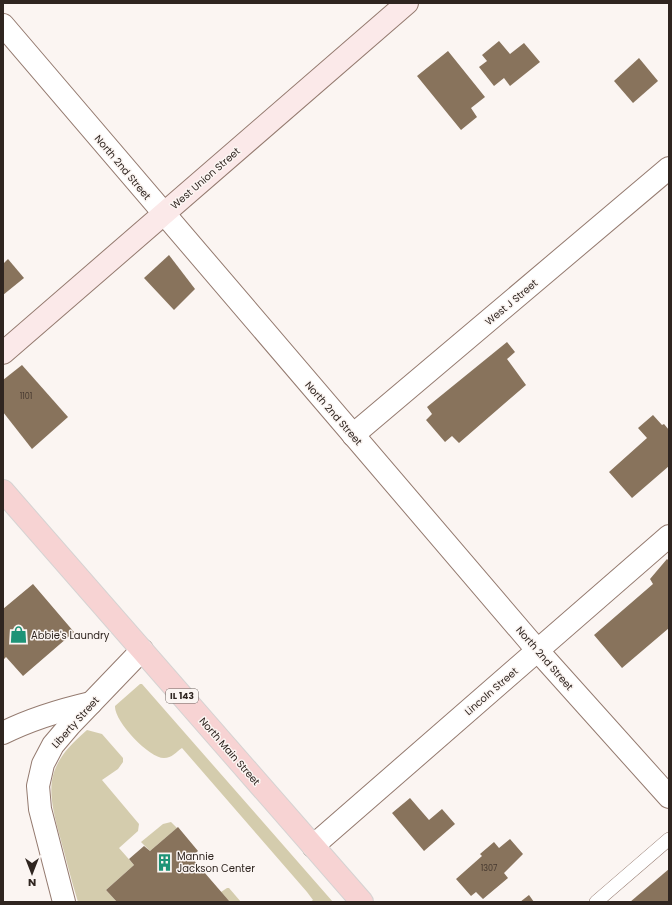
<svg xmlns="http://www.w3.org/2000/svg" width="672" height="905" viewBox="0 0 672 905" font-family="Poppins,sans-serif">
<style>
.green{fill:#d4ccad}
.building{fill:#88735c}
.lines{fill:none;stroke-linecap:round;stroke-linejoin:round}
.lane-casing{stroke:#947a6f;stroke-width:14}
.street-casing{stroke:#947a6f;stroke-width:24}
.secondary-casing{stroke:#947a6f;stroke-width:24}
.primary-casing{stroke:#d5d3d2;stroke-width:24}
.lane{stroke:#fff;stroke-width:13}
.street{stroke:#fff;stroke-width:22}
.secondary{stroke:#fbe9e9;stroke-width:22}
.primary{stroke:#f7d3d3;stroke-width:22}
.labels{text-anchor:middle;stroke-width:3;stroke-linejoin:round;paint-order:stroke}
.number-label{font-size:8px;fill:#45382f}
.shield{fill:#fbf5f2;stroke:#6c635f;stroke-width:1}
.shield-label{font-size:9px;font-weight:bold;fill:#2f2520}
.street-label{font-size:10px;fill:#2f2520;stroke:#fbf5f2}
.poi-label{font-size:10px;fill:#2f2520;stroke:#fbf5f2;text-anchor:start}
</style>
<rect width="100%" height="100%" fill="#fbf5f2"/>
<g class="green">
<path d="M 140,684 L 142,684 L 333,902 L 310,902 L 313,900 L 307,892 L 182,748 C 176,752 172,758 164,758 C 149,758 114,721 115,706 Z"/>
<path d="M 87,730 L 102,734 L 123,758 L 123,762 L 118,769 L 102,780 L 139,824 L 138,831 L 119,848 L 134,865 L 106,890 L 117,902 L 78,902 C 71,880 66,858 60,837 C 46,786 45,766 87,730 Z"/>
<path d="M 171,822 L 177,828 L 150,851 L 141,842 L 163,824 Z"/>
<path d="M 227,888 L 229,888 L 241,902 L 230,902 L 221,892 Z"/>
</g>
<g class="building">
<path d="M 499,41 L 510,54 L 524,43 L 540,62 L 510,86 L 504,78 L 494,86 L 479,67 L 487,61 L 482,55 Z"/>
<path d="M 448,51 L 485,97 L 471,108 L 477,117 L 461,130 L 417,76 Z"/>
<path d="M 639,58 L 658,81 L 633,103 L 614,81 Z"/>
<path d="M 169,255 L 195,289 L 174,310 L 144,278 Z"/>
<path d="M 8,259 L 24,278 L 3,295 L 3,264 Z"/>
<path d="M 507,342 L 515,352 L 507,359 L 526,385 L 459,443 L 452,436 L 445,442 L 426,420 L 432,414 L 427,407 Z"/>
<path d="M 22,365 L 68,417 L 32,449 L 3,412 L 3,380 Z"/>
<path d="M 653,415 L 662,425 L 664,424 L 669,430 L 669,466 L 632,498 L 609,472 L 647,438 L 638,428 Z"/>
<path d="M 667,559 L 669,561 L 669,628 L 622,668 L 594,635 L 653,584 L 650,579 Z"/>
<path d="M 33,584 L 74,632 L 23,676 L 6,657 L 3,660 L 3,609 Z"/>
<path d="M 410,798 L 429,820 L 442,809 L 455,824 L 424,851 L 392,813 Z"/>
<path d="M 178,827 L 198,851 L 191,857 L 230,902 L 117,902 L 106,890 L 134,865 L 129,859 L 144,846 L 150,851 Z"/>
<path d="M 510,839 L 523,854 L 504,873 L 508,878 L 483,899 L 476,892 L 471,896 L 456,879 L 482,856 L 480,854 L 494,842 L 499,848 Z"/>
<path d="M 669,869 L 669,902 L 630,902 Z"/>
<path d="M 529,895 L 534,902 L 520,902 Z"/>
</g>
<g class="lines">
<defs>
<path id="lane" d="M 596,902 L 669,839"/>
<g id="street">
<path d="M 3,25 L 538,651 L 669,797"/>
<path d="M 353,435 L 669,168"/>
<path d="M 3,733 C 31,719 61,710 91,703"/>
<path d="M 313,846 L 669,536"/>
<path d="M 64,902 L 40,809 L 38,786 L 43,764 L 53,745 L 70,725 L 142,650"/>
</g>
<path id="secondary" d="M 3,353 L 407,3"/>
<path id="primary" d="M 3,491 L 362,902"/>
</defs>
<use href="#lane" class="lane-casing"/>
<use href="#street" class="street-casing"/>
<use href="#secondary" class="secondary-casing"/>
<use href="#primary" class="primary-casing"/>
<use href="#lane" class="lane"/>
<use href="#street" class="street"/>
<use href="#secondary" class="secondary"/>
<use href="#primary" class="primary"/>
</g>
<defs>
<symbol id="shop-bare" viewBox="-9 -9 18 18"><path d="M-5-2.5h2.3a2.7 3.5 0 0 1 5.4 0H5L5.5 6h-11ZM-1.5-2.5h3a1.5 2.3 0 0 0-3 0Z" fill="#1e9377" stroke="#fbf5f2" stroke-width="2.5" paint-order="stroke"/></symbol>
<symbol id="building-bare" viewBox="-9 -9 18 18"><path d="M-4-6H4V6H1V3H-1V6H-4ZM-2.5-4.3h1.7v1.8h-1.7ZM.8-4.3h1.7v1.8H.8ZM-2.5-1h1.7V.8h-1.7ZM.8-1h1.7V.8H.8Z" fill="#1e9377" stroke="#fbf5f2" stroke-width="2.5" paint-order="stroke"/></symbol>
</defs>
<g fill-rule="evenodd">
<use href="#shop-bare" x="6" y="622" width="25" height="25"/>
<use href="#building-bare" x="152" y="850" width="25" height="25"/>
</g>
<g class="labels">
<g class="number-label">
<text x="26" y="399">1101</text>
<text x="489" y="871">1307</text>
</g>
<rect class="shield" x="166" y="689" width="32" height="14" rx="3"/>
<g class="shield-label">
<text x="182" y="699">IL 143</text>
</g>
<g class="street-label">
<text transform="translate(123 167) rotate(50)" y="4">North 2nd Street</text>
<text transform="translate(205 178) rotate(-41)" y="4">West Union Street</text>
<text transform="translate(511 302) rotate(-40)" y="4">West J Street</text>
<text transform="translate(334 413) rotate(49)" y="4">North 2nd Street</text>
<text transform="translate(545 658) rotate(49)" y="4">North 2nd Street</text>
<text transform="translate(491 691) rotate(-41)" y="4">Lincoln Street</text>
<text transform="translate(75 722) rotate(-48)" y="4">Liberty Street</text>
<text transform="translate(230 751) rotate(49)" y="4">North Main Street</text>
</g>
<g class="poi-label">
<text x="31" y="639">Abbie's Laundry</text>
<text x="177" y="860">Mannie<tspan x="177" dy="12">Jackson Center</tspan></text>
</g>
</g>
<rect width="672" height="905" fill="none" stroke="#2f2520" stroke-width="8"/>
<g transform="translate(32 873) rotate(180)" stroke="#fbf5f2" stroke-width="3" paint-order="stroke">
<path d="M0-3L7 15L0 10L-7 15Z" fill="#2f2520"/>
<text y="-6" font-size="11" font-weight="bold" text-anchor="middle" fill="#2f2520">N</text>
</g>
</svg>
